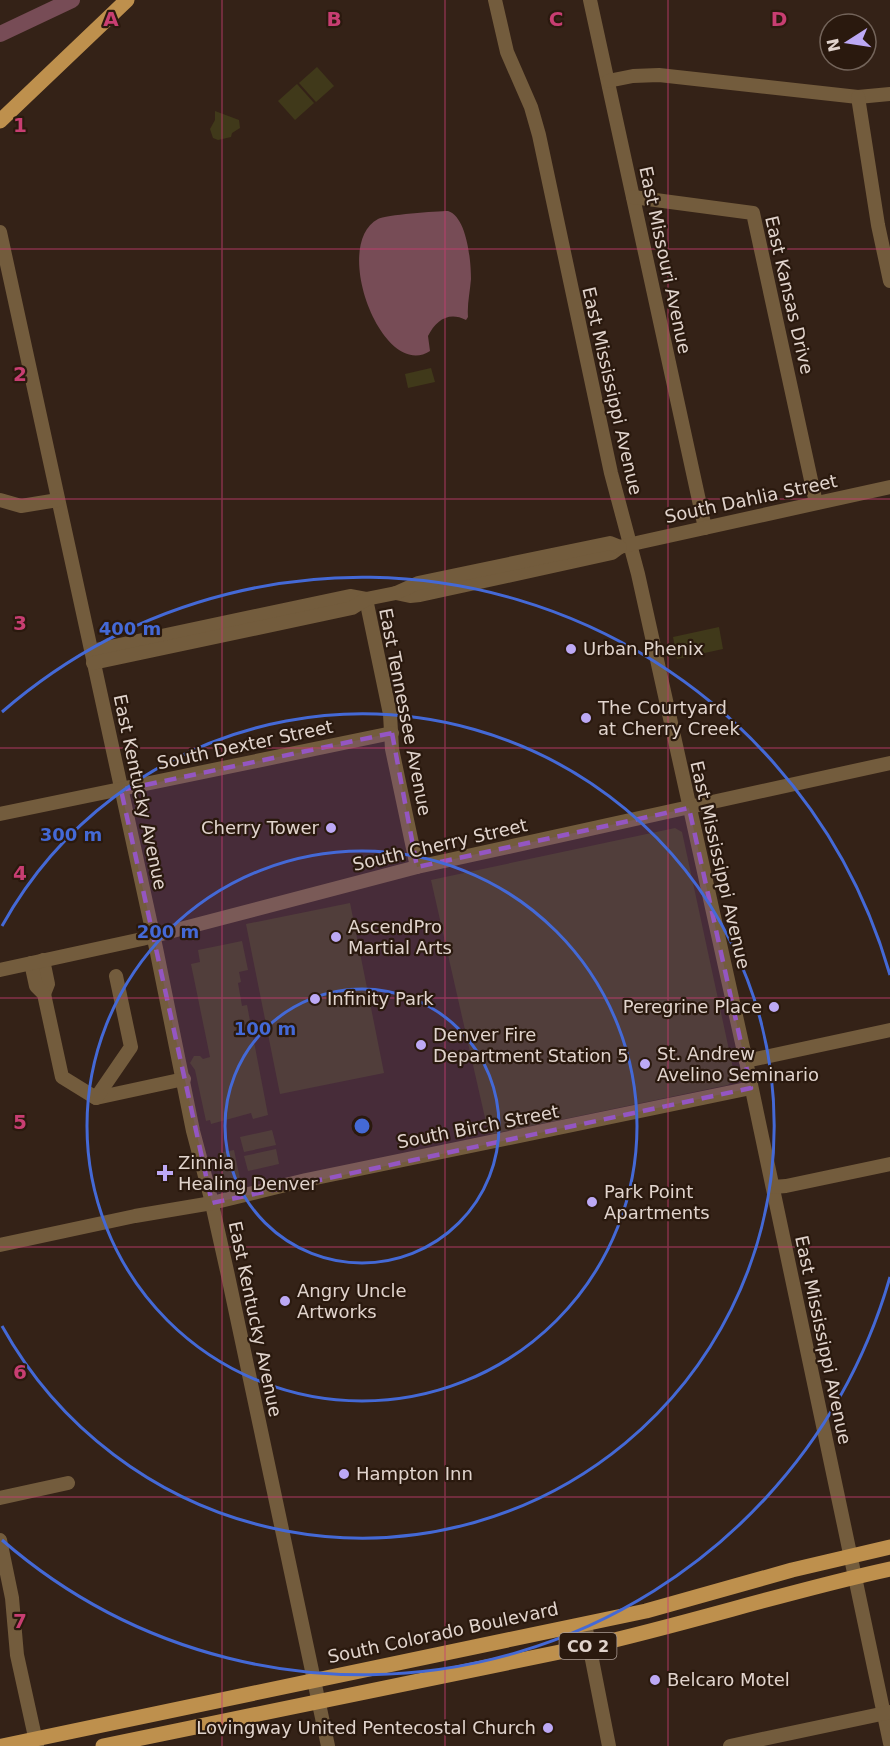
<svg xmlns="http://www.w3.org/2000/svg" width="890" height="1746" viewBox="0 0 890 1746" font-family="'DejaVu Sans',sans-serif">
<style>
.green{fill:#40391a}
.water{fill:#774c56}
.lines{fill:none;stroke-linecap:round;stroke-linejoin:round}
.river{stroke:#774c56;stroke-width:16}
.minor{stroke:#735c3d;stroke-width:14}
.major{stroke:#be904d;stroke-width:15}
.marked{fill:#9456c2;fill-opacity:0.2;stroke:#9456c2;stroke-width:4.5;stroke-dasharray:12 8;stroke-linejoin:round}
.grid{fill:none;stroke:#c83e72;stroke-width:1.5;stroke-opacity:0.55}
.ring{fill:none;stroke:#4469d6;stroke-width:3}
.poi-dot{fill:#bda9f5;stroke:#2a190e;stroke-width:2}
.labels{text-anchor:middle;stroke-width:4.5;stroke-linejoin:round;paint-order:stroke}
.shield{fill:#2a190e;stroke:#aa9c94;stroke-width:1.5}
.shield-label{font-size:16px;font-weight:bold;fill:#e1d4cd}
.street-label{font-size:18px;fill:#e1d4cd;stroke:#2a190e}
.poi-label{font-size:18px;fill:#e1d4cd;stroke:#2a190e;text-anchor:start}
.grid-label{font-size:20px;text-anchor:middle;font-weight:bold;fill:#c83e72;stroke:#2a190e;stroke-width:4.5;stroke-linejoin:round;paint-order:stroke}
.centre{fill:#4469d6;stroke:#2a190e;stroke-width:3}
.ring-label{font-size:18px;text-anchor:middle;font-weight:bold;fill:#4469d6;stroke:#2a190e;stroke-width:4.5;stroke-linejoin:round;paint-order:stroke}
</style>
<rect width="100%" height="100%" fill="#342217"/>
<g class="green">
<path d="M 317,67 L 334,86 L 316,102 L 299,83 Z"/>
<path d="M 297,84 L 314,103 L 295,120 L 278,101 Z"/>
<path d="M 215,111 L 239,120 L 240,128 L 232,133 L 231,137 L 218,140 L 213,138 L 210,129 L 215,120 Z"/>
<path d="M 431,368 L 435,382 L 408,388 L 405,374 Z"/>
<path d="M 719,627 L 723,649 L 677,659 L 673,637 Z"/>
<path d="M 675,828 L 682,832 L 734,1073 L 733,1080 L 728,1085 L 492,1134 L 488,1131 L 431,880 Z"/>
<path d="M 350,903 L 384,1073 L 280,1094 L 246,924 Z"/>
<path d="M 242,941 L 248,970 L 239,972 L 241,982 L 238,983 L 242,1006 L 247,1005 L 268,1115 L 253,1119 L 251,1113 L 211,1124 L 210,1120 L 206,1121 L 195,1070 L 190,1063 L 194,1056 L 200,1056 L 203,1059 L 210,1057 L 191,964 L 200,962 L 198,950 Z"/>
<path d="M 272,1130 L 276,1145 L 244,1152 L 240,1137 Z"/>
<path d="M 276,1149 L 279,1164 L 248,1171 L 244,1156 Z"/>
<path d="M 234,1150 L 240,1179 L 224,1182 L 218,1153 Z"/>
</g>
<path class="water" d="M 448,211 C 467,217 471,261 471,279 C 470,292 467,304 468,317 L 466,320 C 449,311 436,320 428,336 L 430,351 C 383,382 330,245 378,219 C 385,215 437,211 448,211 Z"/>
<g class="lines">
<path class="river" d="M 0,34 L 72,0"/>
<g class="minor">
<path d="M 495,0 L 507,52 L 531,107 L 539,135 L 611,473 L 638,574 L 746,1061 L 890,1743"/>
<path d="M 590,0 L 705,528"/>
<path d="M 608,81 L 633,76 L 659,75 L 858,97 L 890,94"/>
<path d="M 858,97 L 878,225 L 890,281"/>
<path d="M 633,197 L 753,213 L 816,503"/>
<path d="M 0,232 L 156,948 L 193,1131 L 210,1195 L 227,1271 L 328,1746"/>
<path d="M 0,500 L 21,506 L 58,500"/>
<path d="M 396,593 L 410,596 L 420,595 L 612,553 L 620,547 L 641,542 L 890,487"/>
<path d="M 366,599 L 390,714 L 392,749 L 417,867"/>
<path d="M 91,651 L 350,596 L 366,599"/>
<path d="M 93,663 L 352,608 L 366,599 L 396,593 L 418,583 L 610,543 L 620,547"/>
<path d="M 0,814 L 392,733"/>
<path d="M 43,960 L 48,984 L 44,994"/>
<path d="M 31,963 L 36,986 L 44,994 L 62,1077 L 96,1098 L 184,1079"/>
<path d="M 0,970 L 142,939 L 417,867 L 890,763"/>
<path d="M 746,1061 L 890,1030"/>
<path d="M 96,1098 L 131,1047 L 116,976"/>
<path d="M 773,1187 L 786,1186 L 890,1164"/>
<path d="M 0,1245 L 135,1216 L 212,1203 L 306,1180 L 751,1088"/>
<path d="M 0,1498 L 68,1483"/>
<path d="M 0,1540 L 12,1598 L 17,1655 L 37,1746"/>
<path d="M 585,1624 L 609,1746"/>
<path d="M 730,1746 L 890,1712"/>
</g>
<g class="major">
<path d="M 0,121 L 127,0"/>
<path d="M 2,1746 L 646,1611 L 792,1570 L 890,1547"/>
<path d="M 103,1746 L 589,1646 C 690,1623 789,1591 890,1569"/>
</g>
</g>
<path class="marked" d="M 392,733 L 417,867 L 689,808 L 751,1088 L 212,1203 L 121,790 Z"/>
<path class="grid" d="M 222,0 L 222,1746M 445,0 L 445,1746M 668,0 L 668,1746M 0,249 L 890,249M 0,499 L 890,499M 0,748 L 890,748M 0,998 L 890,998M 0,1247 L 890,1247M 0,1497 L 890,1497"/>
<g class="ring">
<circle cx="362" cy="1126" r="137"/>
<circle cx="362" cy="1126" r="275"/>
<path d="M2 926A412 412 0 1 1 2 1326"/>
<path d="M890 1277A549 549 0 0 1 2 1540M2 712A549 549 0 0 1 890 975"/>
</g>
<g class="poi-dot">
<circle cx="571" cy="649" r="6"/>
<circle cx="586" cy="718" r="6"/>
<circle cx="331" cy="828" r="6"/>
<circle cx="336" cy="937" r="6"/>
<circle cx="315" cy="999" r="6"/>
<circle cx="774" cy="1007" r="6"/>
<circle cx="421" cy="1045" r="6"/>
<circle cx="645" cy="1064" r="6"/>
<path d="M162 1164h6v6h6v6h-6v6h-6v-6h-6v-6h6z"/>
<circle cx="592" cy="1202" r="6"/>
<circle cx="285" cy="1301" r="6"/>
<circle cx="344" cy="1474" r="6"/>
<circle cx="655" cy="1680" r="6"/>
<circle cx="548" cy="1728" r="6"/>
</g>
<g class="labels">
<rect class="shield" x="559.5" y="1633" width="57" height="26" rx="4.5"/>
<g class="shield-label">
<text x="588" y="1652">CO 2</text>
</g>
<g class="street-label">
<text transform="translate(665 260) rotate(78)" y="6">East Missouri Avenue</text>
<text transform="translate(789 295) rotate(77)" y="6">East Kansas Drive</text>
<text transform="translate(612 391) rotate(77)" y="6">East Mississippi Avenue</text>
<text transform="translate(751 499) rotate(-12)" y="6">South Dahlia Street</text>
<text transform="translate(405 712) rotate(79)" y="6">East Tennessee Avenue</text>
<text transform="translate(245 745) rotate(-12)" y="6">South Dexter Street</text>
<text transform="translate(140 792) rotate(78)" y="6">East Kentucky Avenue</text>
<text transform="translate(440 845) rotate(-13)" y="6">South Cherry Street</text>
<text transform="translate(720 865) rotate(77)" y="6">East Mississippi Avenue</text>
<text transform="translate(478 1127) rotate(-11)" y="6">South Birch Street</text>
<text transform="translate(255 1319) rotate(78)" y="6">East Kentucky Avenue</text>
<text transform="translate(823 1340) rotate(78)" y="6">East Mississippi Avenue</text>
<text transform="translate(443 1633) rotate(-12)" y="6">South Colorado Boulevard</text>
</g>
<g class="poi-label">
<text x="583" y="655">Urban Phenix</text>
<text x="598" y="714">The Courtyard<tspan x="598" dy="21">at Cherry Creek</tspan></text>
<text x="319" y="834" text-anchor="end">Cherry Tower</text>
<text x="348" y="933">AscendPro<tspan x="348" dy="21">Martial Arts</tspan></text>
<text x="327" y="1005">Infinity Park</text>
<text x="762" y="1013" text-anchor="end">Peregrine Place</text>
<text x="433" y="1041">Denver Fire<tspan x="433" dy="21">Department Station 5</tspan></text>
<text x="657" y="1060">St. Andrew<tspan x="657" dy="21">Avelino Seminario</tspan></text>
<text x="178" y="1169">Zinnia<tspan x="178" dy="21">Healing Denver</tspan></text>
<text x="604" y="1198">Park Point<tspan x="604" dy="21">Apartments</tspan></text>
<text x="297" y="1297">Angry Uncle<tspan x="297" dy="21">Artworks</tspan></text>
<text x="356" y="1480">Hampton Inn</text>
<text x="667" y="1686">Belcaro Motel</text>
<text x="536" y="1734" text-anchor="end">Lovingway United Pentecostal Church</text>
</g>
</g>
<g class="grid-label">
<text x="111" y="26">A</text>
<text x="334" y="26">B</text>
<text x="556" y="26">C</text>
<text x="779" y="26">D</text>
<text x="20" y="132">1</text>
<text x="20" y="381">2</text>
<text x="20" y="630">3</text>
<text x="20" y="880">4</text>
<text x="20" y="1129">5</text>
<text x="20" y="1379">6</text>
<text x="20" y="1628">7</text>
</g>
<circle cx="362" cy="1126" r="9" class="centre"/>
<g class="ring-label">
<text x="130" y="635">400 m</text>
<text x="71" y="841">300 m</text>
<text x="168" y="938">200 m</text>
<text x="265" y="1035">100 m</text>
</g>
<g transform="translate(848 42) rotate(258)"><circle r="28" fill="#2a190e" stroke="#73645a" stroke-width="1.5"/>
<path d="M0-4.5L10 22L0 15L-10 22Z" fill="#bda9f5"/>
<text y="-9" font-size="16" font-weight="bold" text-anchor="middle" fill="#e1d4cd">N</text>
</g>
</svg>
